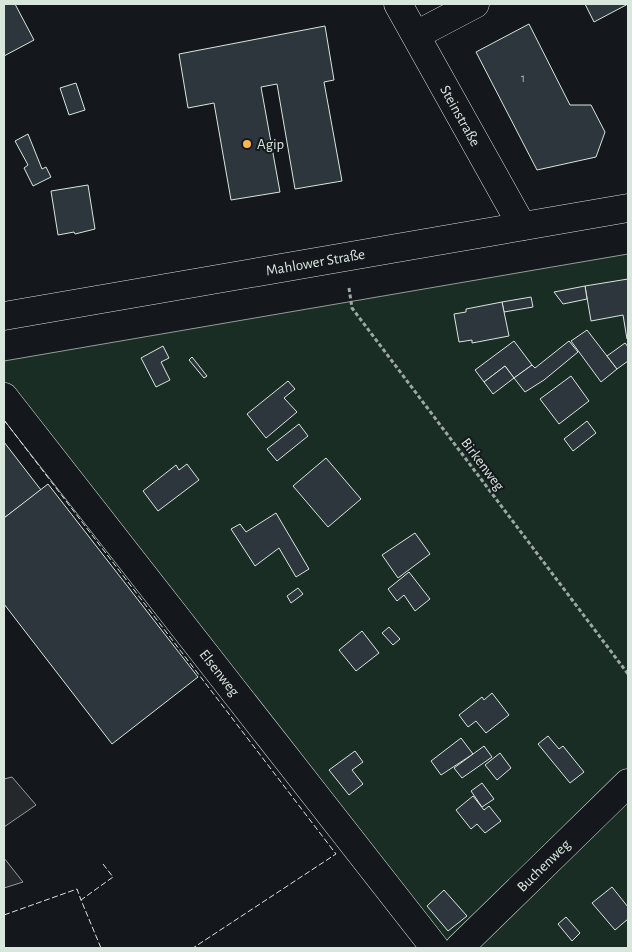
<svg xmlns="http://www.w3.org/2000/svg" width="632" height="952" viewBox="0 0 632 952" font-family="'Alegreya Sans',sans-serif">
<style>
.green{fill:#1a2d24;stroke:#939e99}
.parking{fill:#24282b;stroke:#939e99}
.building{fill:#2c363c;stroke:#d8e6dc}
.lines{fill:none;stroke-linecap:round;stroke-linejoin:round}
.minor-casing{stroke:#d8e6dc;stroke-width:29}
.major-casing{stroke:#d8e6dc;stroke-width:29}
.path{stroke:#9da8a2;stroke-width:3;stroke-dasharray:4 2.5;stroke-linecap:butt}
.minor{stroke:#14181c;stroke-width:28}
.major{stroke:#14181c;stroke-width:28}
.fence{stroke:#d8e6dc;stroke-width:1;stroke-dasharray:6 2.5;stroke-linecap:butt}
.poi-dot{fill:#ffb74d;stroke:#14181c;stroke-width:2}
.labels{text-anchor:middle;stroke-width:4;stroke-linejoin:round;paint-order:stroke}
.number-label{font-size:12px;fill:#adbab4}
.street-label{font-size:15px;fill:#d8e6dc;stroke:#14181c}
.poi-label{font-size:15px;fill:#d8e6dc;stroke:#14181c;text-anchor:start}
</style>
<rect width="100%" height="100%" fill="#14181c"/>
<path class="green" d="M 628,254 L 628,948 L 435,948 L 4,413 L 4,361 Z"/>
<g class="parking">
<path d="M 12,777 L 36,805 L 4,827 L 4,779 Z"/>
<path d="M 4,858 L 23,882 L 4,888 Z"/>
</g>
<g class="building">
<path d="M 4,4 L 15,4 L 34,40 L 4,56 Z"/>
<path d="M 585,4 L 628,4 L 594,22 Z"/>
<path d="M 529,24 L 570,105 L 591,105 L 605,132 L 596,157 L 537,170 L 476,52 Z"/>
<path d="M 325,26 L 334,80 L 324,82 L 342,181 L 295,189 L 277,84 L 261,87 L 280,192 L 231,200 L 214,103 L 188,108 L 179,54 Z"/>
<path d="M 76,83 L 85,110 L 69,115 L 60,88 Z"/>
<path d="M 28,134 L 42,169 L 46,167 L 51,177 L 33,186 L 24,168 L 28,165 L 15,141 Z"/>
<path d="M 88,185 L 95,229 L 75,234 L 74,232 L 58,235 L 51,191 Z"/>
<path d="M 628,279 L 628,339 L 627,339 L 623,315 L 591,321 L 585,286 Z"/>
<path d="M 585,286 L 587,299 L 563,304 L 554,292 Z"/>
<path d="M 531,297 L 533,307 L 504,312 L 502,302 Z"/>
<path d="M 502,302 L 509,336 L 472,343 L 472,340 L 459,342 L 454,314 L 466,312 L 466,309 Z"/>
<path d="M 587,330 L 617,369 L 601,382 L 571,341 Z"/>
<path d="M 514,341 L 532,365 L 514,378 L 505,366 L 484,382 L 475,370 Z"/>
<path d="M 569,341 L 578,352 L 544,380 L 525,392 L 514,378 L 532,365 L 535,368 Z"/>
<path d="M 625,343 L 628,347 L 628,361 L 617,369 L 607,356 Z"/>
<path d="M 163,346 L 169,358 L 161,362 L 170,380 L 156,387 L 141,358 Z"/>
<path d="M 192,357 L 207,376 L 204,378 L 189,360 Z"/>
<path d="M 505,366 L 514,378 L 493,394 L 484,382 Z"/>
<path d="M 571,376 L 589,401 L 559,424 L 540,399 Z"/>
<path d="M 288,381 L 295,389 L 284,398 L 297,412 L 266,438 L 247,414 Z"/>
<path d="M 587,421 L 596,433 L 573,451 L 564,439 Z"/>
<path d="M 299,424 L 308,436 L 277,461 L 267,449 Z"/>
<path d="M 4,442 L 41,490 L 4,518 Z"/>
<path d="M 326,458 L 361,499 L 328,527 L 293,486 Z"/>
<path d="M 187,464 L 199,480 L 158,511 L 143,491 L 176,465 L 179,470 Z"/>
<path d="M 48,484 L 198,677 L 112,744 L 4,604 L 4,518 Z"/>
<path d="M 276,513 L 309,569 L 296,577 L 279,548 L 255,566 L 231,529 L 240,524 L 246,532 Z"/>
<path d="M 415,533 L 430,554 L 398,578 L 382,555 Z"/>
<path d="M 409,572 L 430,599 L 415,611 L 404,595 L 397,601 L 388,589 Z"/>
<path d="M 298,588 L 303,594 L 291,603 L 287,596 Z"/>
<path d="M 389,627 L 400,639 L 393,645 L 382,633 Z"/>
<path d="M 362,631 L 379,653 L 356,671 L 339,650 Z"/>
<path d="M 492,693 L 509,715 L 486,733 L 476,721 L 468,727 L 459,715 L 482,697 L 484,700 Z"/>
<path d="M 548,736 L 559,749 L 563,746 L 584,772 L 570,783 L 538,744 Z"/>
<path d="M 461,738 L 473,754 L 441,775 L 431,761 Z"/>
<path d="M 484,746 L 492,757 L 462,778 L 454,768 Z"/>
<path d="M 355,751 L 363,762 L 352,770 L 363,784 L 349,795 L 329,770 Z"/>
<path d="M 500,753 L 511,768 L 497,780 L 485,765 Z"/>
<path d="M 482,783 L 494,799 L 482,807 L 471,791 Z"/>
<path d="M 473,796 L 484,810 L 489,806 L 501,821 L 485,833 L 477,824 L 471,829 L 456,810 Z"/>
<path d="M 612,887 L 628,907 L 628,919 L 615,930 L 592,903 Z"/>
<path d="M 444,890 L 467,916 L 448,931 L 427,906 Z"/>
<path d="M 566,917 L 580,933 L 572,941 L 558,924 Z"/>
</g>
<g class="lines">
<defs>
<g id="minor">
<path id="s1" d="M 398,4 L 522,226"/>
<path d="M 416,35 L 475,4"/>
<path id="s2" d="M 4,397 L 435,948"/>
<path id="s3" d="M 459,948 L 628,783"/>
</g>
<g id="major">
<path id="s4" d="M 4,316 L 628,208"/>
</g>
</defs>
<use href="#minor" class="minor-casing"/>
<use href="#major" class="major-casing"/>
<path class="path" d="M 349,288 L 352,308 L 628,674"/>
<use href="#minor" class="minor"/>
<use href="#major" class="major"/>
<g class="fence">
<path d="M 4,420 L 336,854 L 193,948"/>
<path d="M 4,915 L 77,889 L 81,900"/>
<path d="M 101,948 L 81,900 L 113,877 L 103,864"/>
</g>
</g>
<circle class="poi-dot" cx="247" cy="144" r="5"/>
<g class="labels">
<g class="number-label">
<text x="523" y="82">1</text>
</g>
<g class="street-label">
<text dy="5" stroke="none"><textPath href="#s1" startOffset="128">Steinstraße</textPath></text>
<text dy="5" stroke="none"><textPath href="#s4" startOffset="316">Mahlower Straße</textPath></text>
<text transform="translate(483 464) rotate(53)" y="5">Birkenweg</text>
<text dy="5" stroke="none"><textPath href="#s2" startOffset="350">Elsenweg</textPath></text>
<text dy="5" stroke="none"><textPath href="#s3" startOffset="118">Buchenweg</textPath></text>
</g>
<g class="poi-label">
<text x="257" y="149">Agip</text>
</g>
</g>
<rect width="632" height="952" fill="none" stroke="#d8e6dc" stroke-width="10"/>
</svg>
